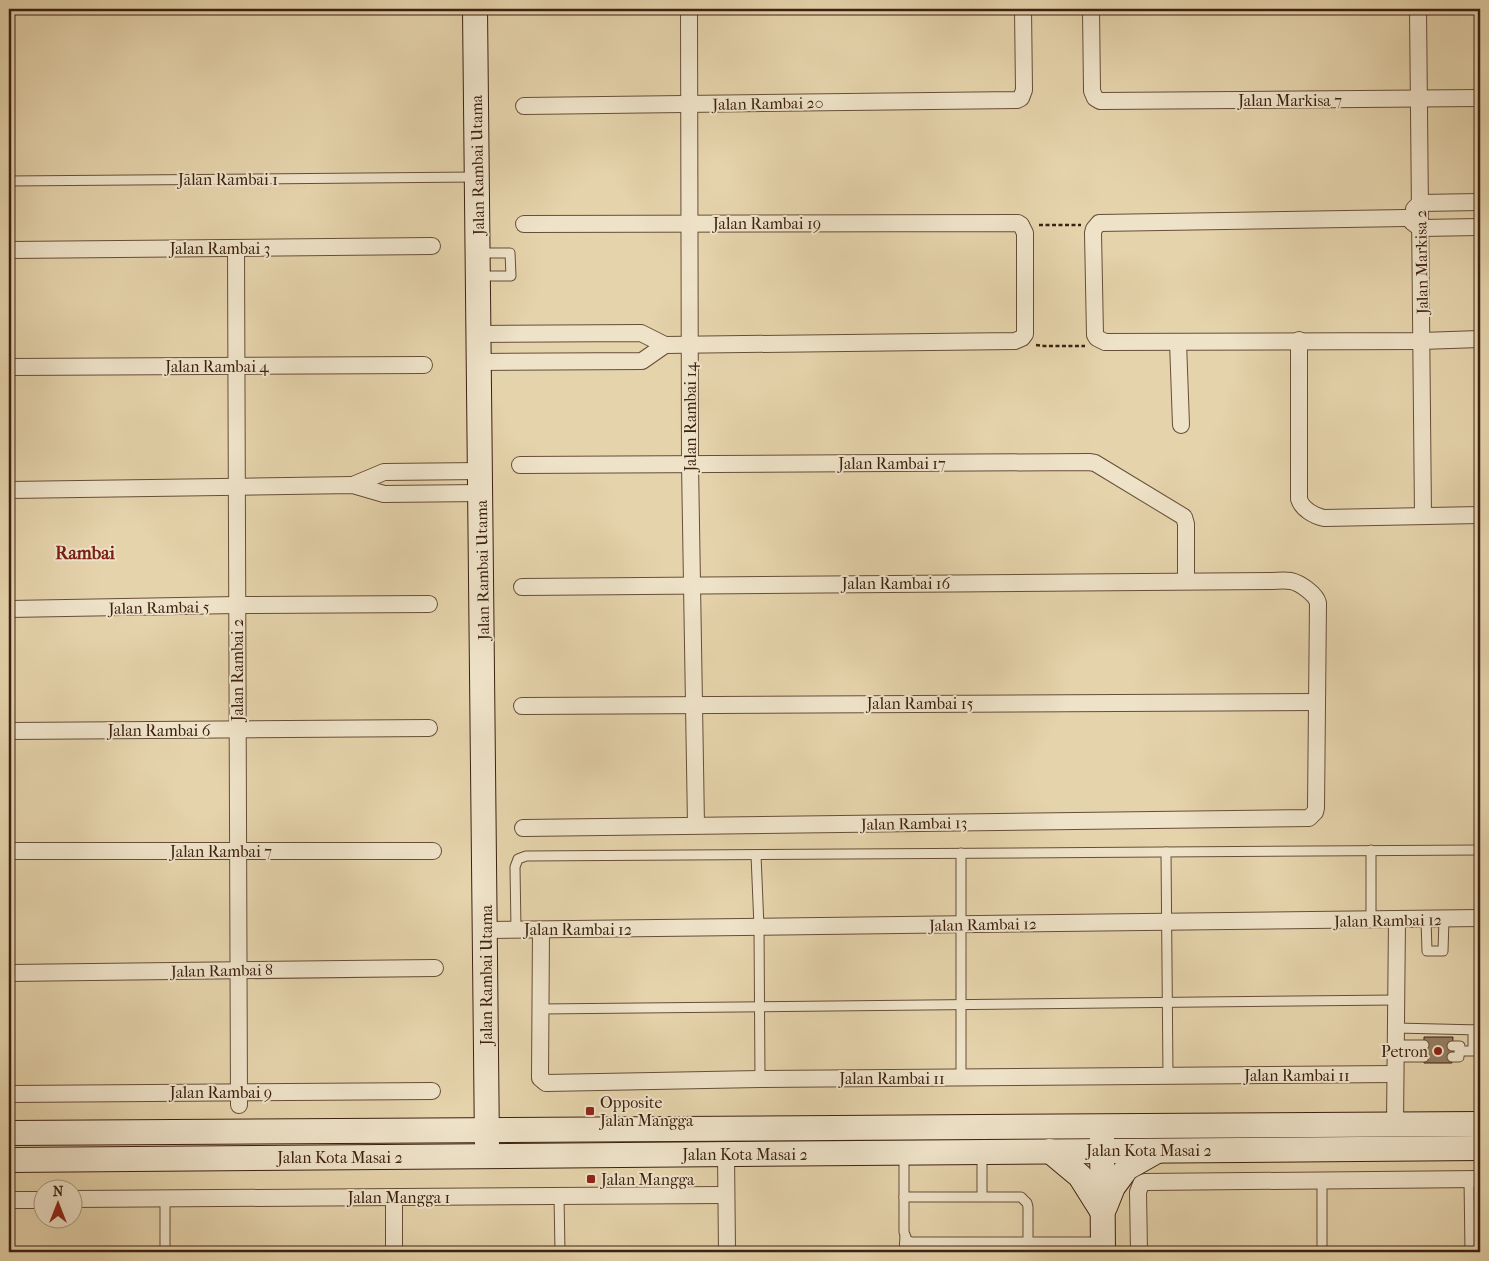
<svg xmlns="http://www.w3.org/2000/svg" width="1489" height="1261" viewBox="0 0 1489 1261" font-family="'IM FELL French Canon',serif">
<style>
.building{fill:#947e62;stroke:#3d2112}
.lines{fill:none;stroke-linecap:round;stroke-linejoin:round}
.lane-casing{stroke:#674e38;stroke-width:11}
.street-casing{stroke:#674e38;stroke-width:18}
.secondary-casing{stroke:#3d2112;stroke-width:26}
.path{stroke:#3d2112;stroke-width:2.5;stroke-dasharray:4 2.5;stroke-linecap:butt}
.lane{stroke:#eee2c8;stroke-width:9}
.street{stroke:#eee2c8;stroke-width:16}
.secondary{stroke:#eee2c8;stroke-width:24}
.poi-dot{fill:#8f2418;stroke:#eee2c8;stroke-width:2}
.labels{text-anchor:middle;stroke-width:4;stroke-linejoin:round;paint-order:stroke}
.street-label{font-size:16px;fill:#3d2112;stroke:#eee2c8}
.poi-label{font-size:16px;fill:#3d2112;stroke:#eee2c8;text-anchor:start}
.neighbourhood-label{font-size:18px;font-weight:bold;fill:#7a1f14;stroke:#eee2c8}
</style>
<rect width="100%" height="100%" fill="#e5d3ab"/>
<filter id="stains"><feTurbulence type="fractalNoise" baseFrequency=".004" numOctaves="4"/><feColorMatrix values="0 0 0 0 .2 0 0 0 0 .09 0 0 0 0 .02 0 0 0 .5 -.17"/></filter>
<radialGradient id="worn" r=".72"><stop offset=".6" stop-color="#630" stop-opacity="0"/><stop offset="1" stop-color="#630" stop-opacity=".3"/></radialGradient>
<path class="building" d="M 1424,1037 L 1453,1037 L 1452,1063 L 1424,1063 Z"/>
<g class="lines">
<defs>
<g id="lane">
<path d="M 9,181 L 476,177"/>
<path d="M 478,253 L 510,253 L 511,276 L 478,276"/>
<path d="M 1371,850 L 1371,920"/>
<path d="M 1166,852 L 1168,1076"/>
<path d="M 756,855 L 759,927 L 760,1079"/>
<path d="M 1426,919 L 1427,951 L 1443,951 L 1444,919"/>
<path d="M 516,929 L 515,867 L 518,859 L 526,856 L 1480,850"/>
<path d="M 541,1009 L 1396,1000"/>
<path d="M 1396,1028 L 1480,1030"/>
<path d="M 1396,1045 L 1424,1045"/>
<path d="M 1452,1046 L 1460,1046 L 1459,1057 L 1452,1057"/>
<path d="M 1459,1051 L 1473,1051 L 1473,1030"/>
<path d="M 1395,1057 L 1424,1057"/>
<path d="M 961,1077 L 961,853"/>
<path d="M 904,1153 L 904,1232 L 907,1240 L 911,1242 L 1103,1242"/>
<path d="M 982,1154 L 982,1196"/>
<path d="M 1469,1179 L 1470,1252"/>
<path d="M 1322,1180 L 1322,1252"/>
<path d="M 559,1196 L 560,1252"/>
<path d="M 904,1197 L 1021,1197 L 1027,1203 L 1028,1207 L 1028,1243"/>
<path d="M 165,1252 L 165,1199"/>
<path d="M 904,1252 L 905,1236"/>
</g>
<g id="street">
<path d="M 689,9 L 690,464 L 696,825"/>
<path d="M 1091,9 L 1092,91 L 1095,98 L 1100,101 L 1480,98"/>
<path d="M 1418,9 L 1423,516"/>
<path d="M 524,106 L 1017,100 L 1021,98 L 1024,90 L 1023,9"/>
<path d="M 1414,209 L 1420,203 L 1480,202"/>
<path d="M 1406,218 L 1099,223 L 1094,229 L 1093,233 L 1095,335 L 1097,338 L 1105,342 L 1421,341 L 1480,339"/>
<path d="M 1412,222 L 1420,228 L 1480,227"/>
<path d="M 236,248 L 239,1105"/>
<path d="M 9,250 L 432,246"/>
<path d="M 479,334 L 641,333 L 665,345 L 1015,341 L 1022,338 L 1025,334 L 1025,233 L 1021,225 L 1018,223 L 524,224"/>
<path d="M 1299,340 L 1299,499 C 1302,509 1314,516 1324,518 L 1480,515"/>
<path d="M 1178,342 L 1181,425"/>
<path d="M 479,362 L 642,361 L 665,345"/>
<path d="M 9,367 L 424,365"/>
<path d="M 520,465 L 1089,462 L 1095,463 L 1184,517 L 1186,524 L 1186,581"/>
<path d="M 353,485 L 384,472 L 481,471"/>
<path d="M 9,490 L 353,485 L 384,494 L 481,493"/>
<path d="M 522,587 L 1270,581 C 1277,581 1284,580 1291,581 C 1300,583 1316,594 1318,603 L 1316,808 L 1315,812 L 1309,818 L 523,828"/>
<path d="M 9,609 L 237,605 L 429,604"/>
<path d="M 522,706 L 1317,702"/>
<path d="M 9,731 L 429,728"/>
<path d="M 9,851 L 433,851"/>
<path d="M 486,930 L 1480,918"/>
<path d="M 541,930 L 540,1078 L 546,1083 L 760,1079 L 1395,1074"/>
<path d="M 9,973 L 435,968"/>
<path d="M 9,1094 L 432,1091"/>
<path d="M 1395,1124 L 1397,920"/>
<path d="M 726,1154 L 727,1252"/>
<path d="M 394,1197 L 394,1252"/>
<path d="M 72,1199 L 726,1195"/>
<path d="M 9,1200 L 42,1200"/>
<path d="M 1139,1252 L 1138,1192 L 1141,1184 L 1145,1182 L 1480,1179"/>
</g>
<g id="secondary">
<path d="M 475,9 L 487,1147"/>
<path d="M 9,1133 L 1480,1124"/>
<path d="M 1102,1136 L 1103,1252"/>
<path d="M 1050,1151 L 1080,1176 L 1102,1211"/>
<path d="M 9,1160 L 1480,1148"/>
<path d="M 1105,1207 L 1113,1187 L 1127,1168 L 1157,1151"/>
</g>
</defs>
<use href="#lane" class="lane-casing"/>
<use href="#street" class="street-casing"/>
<use href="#secondary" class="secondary-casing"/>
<g class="path">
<path d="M 1039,225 L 1081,225"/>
<path d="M 1036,345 L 1044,346 L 1085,346"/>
</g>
<use href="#lane" class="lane"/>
<use href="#street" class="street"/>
<use href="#secondary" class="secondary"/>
</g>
<g class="poi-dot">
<circle cx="1438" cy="1051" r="5"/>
<rect x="585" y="1106" width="10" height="10" rx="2.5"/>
<rect x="586" y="1174" width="10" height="10" rx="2.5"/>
</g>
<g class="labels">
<g class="street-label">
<text x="1290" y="106">Jalan Markisa 7</text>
<text transform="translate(768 103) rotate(-1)" y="6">Jalan Rambai 20</text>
<text transform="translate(477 165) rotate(-91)" y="6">Jalan Rambai Utama</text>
<text x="228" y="185">Jalan Rambai 1</text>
<text x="767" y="229">Jalan Rambai 19</text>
<text x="220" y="254">Jalan Rambai 3</text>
<text transform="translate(1421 262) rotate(-91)" y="6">Jalan Markisa 2</text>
<text x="217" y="372">Jalan Rambai 4</text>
<text transform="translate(690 417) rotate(-90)" y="6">Jalan Rambai 14</text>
<text x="892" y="469">Jalan Rambai 17</text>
<text transform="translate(482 570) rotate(-91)" y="6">Jalan Rambai Utama</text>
<text x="896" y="589">Jalan Rambai 16</text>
<text transform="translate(159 607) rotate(-1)" y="6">Jalan Rambai 5</text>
<text transform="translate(237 670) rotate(-90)" y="6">Jalan Rambai 2</text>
<text x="920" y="709">Jalan Rambai 15</text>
<text x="159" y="736">Jalan Rambai 6</text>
<text transform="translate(914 823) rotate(-1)" y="6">Jalan Rambai 13</text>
<text x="221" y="857">Jalan Rambai 7</text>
<text transform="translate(1388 920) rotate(-1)" y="6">Jalan Rambai 12</text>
<text transform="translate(983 924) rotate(-1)" y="6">Jalan Rambai 12</text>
<text x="578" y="935">Jalan Rambai 12</text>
<text transform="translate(222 970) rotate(-1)" y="6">Jalan Rambai 8</text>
<text transform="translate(486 975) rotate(-90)" y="6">Jalan Rambai Utama</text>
<text x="1297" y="1081">Jalan Rambai 11</text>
<text x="892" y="1084">Jalan Rambai 11</text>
<text x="221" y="1098">Jalan Rambai 9</text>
<text x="1149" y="1156">Jalan Kota Masai 2</text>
<text x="745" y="1160">Jalan Kota Masai 2</text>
<text x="340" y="1163">Jalan Kota Masai 2</text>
<text x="399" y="1203">Jalan Mangga 1</text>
</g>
<g class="poi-label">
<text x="1428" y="1057" text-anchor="end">Petron</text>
<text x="600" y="1108">Opposite<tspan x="600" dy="18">Jalan Mangga</tspan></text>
<text x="601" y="1185">Jalan Mangga</text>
</g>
<g class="neighbourhood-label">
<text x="85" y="559">Rambai</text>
</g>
</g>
<rect width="1489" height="1261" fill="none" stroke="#e5d3ab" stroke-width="30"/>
<rect x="10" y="10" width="1469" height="1241" fill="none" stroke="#3d2112" stroke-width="2.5"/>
<rect x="15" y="15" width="1459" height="1231" fill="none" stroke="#3d2112"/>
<g transform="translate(58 1204)"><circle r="24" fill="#eee2c8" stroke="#a7957f"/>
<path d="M0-4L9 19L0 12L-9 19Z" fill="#8f2418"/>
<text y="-8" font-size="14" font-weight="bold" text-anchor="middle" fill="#3d2112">N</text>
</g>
<rect width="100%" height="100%" filter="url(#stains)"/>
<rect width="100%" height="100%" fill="url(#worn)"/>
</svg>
